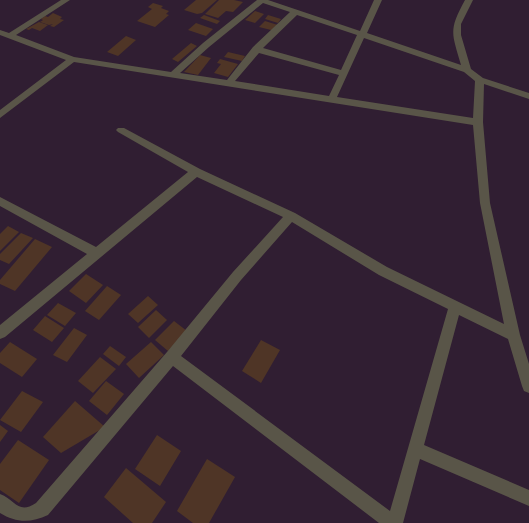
<svg xmlns="http://www.w3.org/2000/svg" width="529" height="523" viewBox="0 0 529 523" font-family="'Fira Sans Condensed',sans-serif">
<style>
.building{fill:#4f3526}
.lines{fill:none;stroke-linecap:round;stroke-linejoin:round}
.minor{fill:#595548;fill-rule:evenodd}
</style>
<rect width="100%" height="100%" fill="#301e32"/>
<g class="building">
<path d="M 196,0 L 217,0 L 202,13 L 197,14 L 184,10 Z"/>
<path d="M 219,0 L 234,0 L 243,2 L 233,12 L 226,11 L 218,18 L 205,14 Z"/>
<path d="M 153,3 L 163,6 L 161,8 L 169,11 L 166,14 L 169,15 L 155,27 L 137,21 L 152,9 L 148,7 Z"/>
<path d="M 255,11 L 264,14 L 255,23 L 245,20 Z"/>
<path d="M 53,13 L 62,17 L 60,19 L 64,20 L 54,27 L 50,26 L 53,24 L 49,25 L 40,22 L 43,20 L 41,19 L 45,16 L 48,17 Z"/>
<path d="M 204,15 L 220,21 L 217,24 L 200,18 Z"/>
<path d="M 268,15 L 281,19 L 278,23 L 265,19 Z"/>
<path d="M 265,21 L 281,26 L 275,31 L 259,27 Z"/>
<path d="M 39,22 L 48,25 L 40,31 L 32,28 L 29,30 L 26,29 Z"/>
<path d="M 196,23 L 213,29 L 206,36 L 188,30 Z"/>
<path d="M 126,36 L 136,40 L 118,56 L 107,52 Z"/>
<path d="M 191,43 L 197,46 L 178,62 L 172,59 Z"/>
<path d="M 228,52 L 245,56 L 242,61 L 224,57 Z"/>
<path d="M 200,55 L 211,58 L 198,75 L 184,72 Z"/>
<path d="M 220,59 L 238,64 L 228,77 L 214,73 L 221,64 L 217,63 Z"/>
<path d="M 8,226 L 19,232 L 0,251 L 0,234 Z"/>
<path d="M 21,233 L 33,238 L 9,264 L 0,260 L 0,254 Z"/>
<path d="M 35,239 L 52,247 L 15,291 L 0,284 L 0,280 Z"/>
<path d="M 86,274 L 103,285 L 86,303 L 69,291 Z"/>
<path d="M 107,286 L 121,295 L 99,320 L 85,311 Z"/>
<path d="M 148,296 L 158,305 L 138,323 L 128,314 Z"/>
<path d="M 58,303 L 76,313 L 65,326 L 47,315 Z"/>
<path d="M 156,310 L 167,320 L 149,338 L 138,327 Z"/>
<path d="M 45,316 L 64,328 L 52,342 L 33,330 Z"/>
<path d="M 174,321 L 187,331 L 168,351 L 155,340 Z"/>
<path d="M 74,328 L 87,335 L 67,362 L 53,355 Z"/>
<path d="M 261,340 L 280,350 L 261,383 L 242,371 Z"/>
<path d="M 10,342 L 37,359 L 22,377 L 0,363 L 0,353 Z"/>
<path d="M 151,342 L 164,355 L 139,378 L 126,364 Z"/>
<path d="M 110,346 L 126,357 L 119,366 L 103,354 Z"/>
<path d="M 100,357 L 116,369 L 93,393 L 78,381 Z"/>
<path d="M 106,381 L 124,394 L 107,415 L 89,401 Z"/>
<path d="M 22,391 L 43,402 L 21,432 L 0,420 Z"/>
<path d="M 75,401 L 105,427 L 61,453 L 43,437 Z"/>
<path d="M 0,425 L 8,431 L 0,442 Z"/>
<path d="M 157,435 L 181,451 L 160,486 L 135,469 Z"/>
<path d="M 18,440 L 49,460 L 19,503 L 0,490 L 0,464 Z"/>
<path d="M 207,459 L 235,477 L 209,523 L 193,523 L 177,511 Z"/>
<path d="M 126,468 L 166,502 L 152,523 L 133,523 L 104,497 Z"/>
</g>
<g class="lines">
<path class="minor" d="M 61,0 L 70,0 L 16,35 L 74,57 L 171,72 L 203,43 L 257,0 L 268,0 L 360,31 L 374,0 L 382,0 L 367,33 L 461,65 C 452,33 448,31 465,0 L 473,0 L 461,24 L 461,35 L 471,69 L 483,78 L 529,93 L 529,99 L 484,84 L 483,122 L 490,203 L 520,335 L 529,364 L 529,393 L 524,391 L 522,386 L 508,339 L 459,315 L 424,445 L 529,490 L 529,506 L 420,459 L 403,523 L 379,523 L 173,366 L 48,515 C 31,523 16,523 0,513 L 0,494 C 16,500 18,515 36,503 L 167,352 L 233,272 L 283,217 L 197,177 L 5,337 L 0,339 L 0,325 L 87,254 L 0,206 L 0,197 L 96,247 L 188,172 L 118,132 L 116,130 L 118,128 L 124,128 L 200,169 L 295,213 L 387,267 L 504,324 L 480,203 L 473,125 L 74,62 L 0,118 L 0,110 L 66,60 L 0,35 L 0,30 L 9,33 ZM 263,3 L 290,12 L 253,47 L 227,80 L 180,73 L 209,47 ZM 297,15 L 357,35 L 341,70 L 263,48 ZM 364,38 L 464,72 L 475,81 L 473,118 L 337,97 ZM 259,53 L 339,75 L 329,96 L 235,81 ZM 292,222 L 379,275 L 448,309 L 390,511 L 181,356 L 241,280 Z"/>
</g>
</svg>
